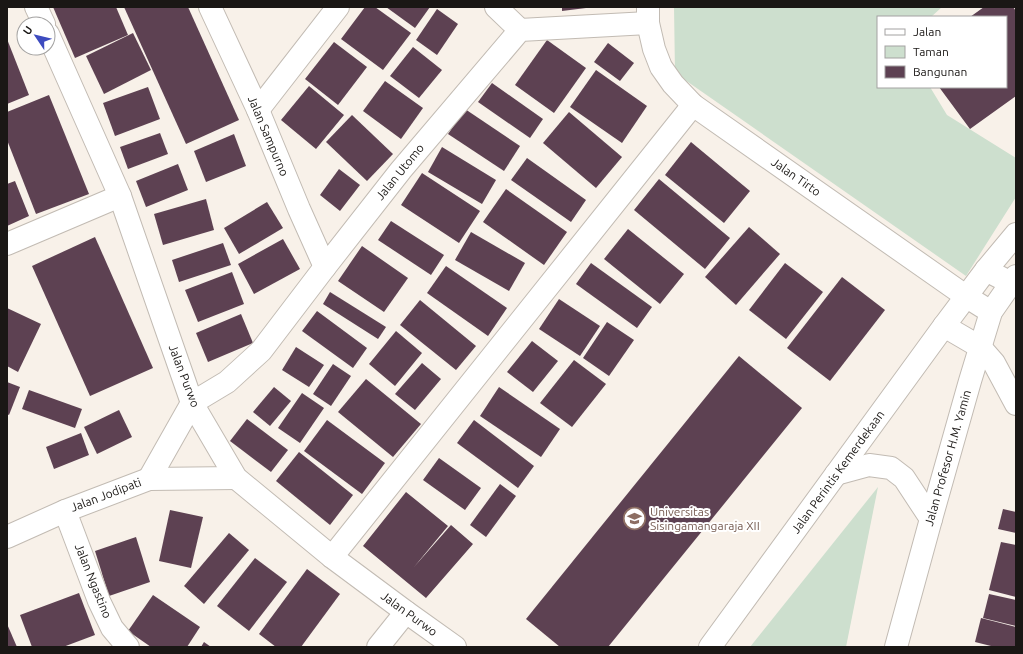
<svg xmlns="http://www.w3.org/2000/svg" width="1023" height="654" viewBox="0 0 1023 654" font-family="Ubuntu,sans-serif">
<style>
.green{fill:#cddfce}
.building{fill:#5d4152}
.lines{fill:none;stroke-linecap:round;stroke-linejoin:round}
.minor-casing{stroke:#c2bbb3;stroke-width:24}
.tertiary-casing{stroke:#c2bbb3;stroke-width:24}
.primary-casing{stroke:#c2bbb3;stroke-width:24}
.minor{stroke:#fff;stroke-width:22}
.tertiary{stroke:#fff;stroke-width:22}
.primary{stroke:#fff;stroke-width:22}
.labels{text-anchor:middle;stroke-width:4;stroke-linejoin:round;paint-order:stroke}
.street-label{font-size:12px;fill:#1a1715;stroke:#fff}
.education-label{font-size:12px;fill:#785e54;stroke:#fff;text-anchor:start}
</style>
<rect width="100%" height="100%" fill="#f8f1e9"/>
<g class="green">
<path d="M 674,7 L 942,7 L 931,17 L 878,17 L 878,87 L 930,87 L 947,115 L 1016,158 L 1016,197 L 966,276 L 675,73 Z"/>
<path d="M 878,487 L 846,647 L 750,647 Z"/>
</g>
<g class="building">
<path d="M 53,7 L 116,7 L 128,35 L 75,58 Z"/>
<path d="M 124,7 L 188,7 L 239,120 L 186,144 Z"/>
<path d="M 365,7 L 375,7 L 411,33 L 383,70 L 341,39 Z"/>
<path d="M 386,7 L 430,7 L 415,28 Z"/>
<path d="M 562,7 L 586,7 L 586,8 L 562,11 Z"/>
<path d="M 984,7 L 1013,7 L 1016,11 L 1016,96 L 970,129 L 939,87 L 1006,87 L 1006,17 L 970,17 Z"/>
<path d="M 437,9 L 458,24 L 437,55 L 416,40 Z"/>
<path d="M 133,33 L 151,70 L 104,94 L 86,56 Z"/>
<path d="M 7,39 L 29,95 L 7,104 Z"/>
<path d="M 547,40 L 586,68 L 554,113 L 515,85 Z"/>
<path d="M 334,42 L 367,67 L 338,105 L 305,79 Z"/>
<path d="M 608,43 L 634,63 L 620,81 L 594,62 Z"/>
<path d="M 413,47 L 442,70 L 419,98 L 390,76 Z"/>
<path d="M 596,70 L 647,106 L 622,143 L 570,107 Z"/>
<path d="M 385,81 L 423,108 L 401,139 L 363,111 Z"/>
<path d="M 492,83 L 543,119 L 530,138 L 478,102 Z"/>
<path d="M 309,86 L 344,115 L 316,149 L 281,120 Z"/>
<path d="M 148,87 L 160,119 L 115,136 L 103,103 Z"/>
<path d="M 49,95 L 89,194 L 36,214 L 7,140 L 7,112 Z"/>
<path d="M 465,109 L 520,146 L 504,171 L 448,134 Z"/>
<path d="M 569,112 L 622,157 L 596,188 L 543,143 Z"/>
<path d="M 352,115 L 393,154 L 367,181 L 326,142 Z"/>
<path d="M 160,133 L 168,154 L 128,169 L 120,147 Z"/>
<path d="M 234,134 L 246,166 L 206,182 L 194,151 Z"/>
<path d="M 691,142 L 750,191 L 724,223 L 665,175 Z"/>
<path d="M 442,147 L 496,180 L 482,204 L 428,172 Z"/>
<path d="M 527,158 L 586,200 L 571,222 L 511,180 Z"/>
<path d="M 178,164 L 188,190 L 146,207 L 136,181 Z"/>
<path d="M 339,169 L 360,185 L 340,211 L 320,195 Z"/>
<path d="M 422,173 L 480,211 L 459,243 L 401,205 Z"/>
<path d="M 659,179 L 730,238 L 705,269 L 634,210 Z"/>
<path d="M 15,181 L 29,216 L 7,226 L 7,184 Z"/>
<path d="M 506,189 L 567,232 L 544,265 L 483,222 Z"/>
<path d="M 206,199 L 214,230 L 163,245 L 154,214 Z"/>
<path d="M 267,202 L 283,228 L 239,254 L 224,228 Z"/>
<path d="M 391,221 L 444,255 L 431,275 L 378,240 Z"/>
<path d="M 749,227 L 780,254 L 736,305 L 705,277 Z"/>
<path d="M 628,229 L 684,274 L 660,304 L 604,259 Z"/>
<path d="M 471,232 L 525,263 L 509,291 L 455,260 Z"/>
<path d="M 95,237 L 153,368 L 90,396 L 32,266 Z"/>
<path d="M 283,239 L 300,269 L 254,294 L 238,264 Z"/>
<path d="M 223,243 L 231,265 L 179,282 L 172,260 Z"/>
<path d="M 362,246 L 408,278 L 384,312 L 338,281 Z"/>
<path d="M 591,263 L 652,307 L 637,328 L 576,284 Z"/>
<path d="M 785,263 L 823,292 L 786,339 L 749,310 Z"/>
<path d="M 446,266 L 507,308 L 488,336 L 427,293 Z"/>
<path d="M 232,272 L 244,304 L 198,322 L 185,290 Z"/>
<path d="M 842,277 L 885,310 L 830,381 L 787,348 Z"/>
<path d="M 330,292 L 386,327 L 378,339 L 323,304 Z"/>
<path d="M 559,299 L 600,326 L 580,356 L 539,329 Z"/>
<path d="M 420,300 L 476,346 L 456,370 L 400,325 Z"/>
<path d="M 7,308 L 41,324 L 18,372 L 7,366 Z"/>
<path d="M 317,311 L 367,348 L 353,368 L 302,331 Z"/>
<path d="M 241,314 L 253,343 L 208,362 L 196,333 Z"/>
<path d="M 607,322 L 634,340 L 609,376 L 583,358 Z"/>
<path d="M 396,331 L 422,353 L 395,386 L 369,364 Z"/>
<path d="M 532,341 L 558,361 L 533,392 L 507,372 Z"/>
<path d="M 296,347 L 324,365 L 309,387 L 282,370 Z"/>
<path d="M 739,356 L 802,408 L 608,647 L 560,647 L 526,619 Z"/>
<path d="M 574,360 L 606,384 L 572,427 L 540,403 Z"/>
<path d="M 422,363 L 441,379 L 415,410 L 395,394 Z"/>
<path d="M 333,364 L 351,376 L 331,406 L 313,394 Z"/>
<path d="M 366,379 L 421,424 L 393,457 L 338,412 Z"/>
<path d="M 7,382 L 20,387 L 9,415 L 7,414 Z"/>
<path d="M 274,387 L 291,401 L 270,426 L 253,412 Z"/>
<path d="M 499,387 L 560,429 L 541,457 L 480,416 Z"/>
<path d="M 29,390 L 82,409 L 75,428 L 22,409 Z"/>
<path d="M 302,393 L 324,408 L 300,443 L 278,428 Z"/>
<path d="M 119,410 L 132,437 L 97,454 L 84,427 Z"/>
<path d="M 247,419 L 288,450 L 271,472 L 230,441 Z"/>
<path d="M 327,420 L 385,463 L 362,494 L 304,451 Z"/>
<path d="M 474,420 L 534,466 L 518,488 L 457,443 Z"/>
<path d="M 81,433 L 89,455 L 54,469 L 46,447 Z"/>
<path d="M 299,452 L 353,495 L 330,525 L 276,481 Z"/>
<path d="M 439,458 L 481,488 L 465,510 L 423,480 Z"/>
<path d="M 500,484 L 516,496 L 486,537 L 470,525 Z"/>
<path d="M 406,492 L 448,526 L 414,567 L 451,525 L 473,544 L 426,598 L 363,546 Z"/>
<path d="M 1003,509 L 1016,512 L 1016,533 L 998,529 Z"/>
<path d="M 170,510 L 203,517 L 191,568 L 159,561 Z"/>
<path d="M 229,533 L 249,550 L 204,604 L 184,586 Z"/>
<path d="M 136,537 L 150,582 L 109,596 L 95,551 Z"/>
<path d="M 1001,542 L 1016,545 L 1016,597 L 989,590 Z"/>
<path d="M 255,558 L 287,582 L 249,631 L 217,606 Z"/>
<path d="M 307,569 L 340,594 L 301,647 L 276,647 L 259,634 Z"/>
<path d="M 79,593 L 95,635 L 63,647 L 32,647 L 20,615 Z"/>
<path d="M 989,594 L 1016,600 L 1016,626 L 983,618 Z"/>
<path d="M 153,595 L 200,627 L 187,647 L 151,647 L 128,631 Z"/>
<path d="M 981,618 L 1016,627 L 1016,647 L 995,647 L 975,642 Z"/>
<path d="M 7,624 L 17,647 L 7,647 Z"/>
<path d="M 204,642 L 211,647 L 201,647 Z"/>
</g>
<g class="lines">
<defs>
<g id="minor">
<path d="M 210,7 L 258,110 L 299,209 L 325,267"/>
<path d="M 496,7 L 520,30"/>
<path d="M 648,7 L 648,23 L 654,49 L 661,67 L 673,84 L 693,105 L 967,297 L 991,312"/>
<path d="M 258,110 L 338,7"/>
<path d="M 7,244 L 120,196"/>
<path d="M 149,479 L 192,403 L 227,382 L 261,351 L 325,267 L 401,170 L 520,30 L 648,23"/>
<path d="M 65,511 L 99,601 L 112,628 L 128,647"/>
<path d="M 7,537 L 65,511 L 149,479 L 236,478"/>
<path d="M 332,557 L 693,105"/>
<path d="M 378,647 L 406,612"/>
</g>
<g id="tertiary">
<path d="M 36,7 L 44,24"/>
<path d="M 48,34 L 120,196 L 192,403 L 236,478 L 332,557 L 406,612 L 455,647"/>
<path d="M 986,270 L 1011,283 L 1016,284"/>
<path d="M 944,326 L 980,347 L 994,363 L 1016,404"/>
</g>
<g id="primary">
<path d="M 836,474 L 869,465 L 891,468 L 904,478 L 931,519"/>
<path d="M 710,647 L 944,326 L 986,270 L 1016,234"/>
<path d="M 896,647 L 931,519 L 970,381 L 991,312 L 1016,276"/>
</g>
</defs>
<use href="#minor" class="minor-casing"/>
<use href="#tertiary" class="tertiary-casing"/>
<use href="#primary" class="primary-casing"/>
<use href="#minor" class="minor"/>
<use href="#tertiary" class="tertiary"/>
<use href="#primary" class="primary"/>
</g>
<defs>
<symbol id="university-ring" viewBox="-11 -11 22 22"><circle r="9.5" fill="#fff" stroke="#8d6e63" stroke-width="1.5"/><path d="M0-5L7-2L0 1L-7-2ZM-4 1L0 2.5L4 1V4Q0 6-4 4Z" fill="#8d6e63"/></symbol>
</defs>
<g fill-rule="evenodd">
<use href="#university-ring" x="622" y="506" width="25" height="25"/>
</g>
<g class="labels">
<g class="street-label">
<text transform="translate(268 136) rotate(67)" y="4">Jalan Sampurno</text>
<text transform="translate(400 172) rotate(-51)" y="4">Jalan Utomo</text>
<text transform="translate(796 177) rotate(35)" y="4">Jalan Tirto</text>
<text transform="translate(184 376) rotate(69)" y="4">Jalan Purwo</text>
<text transform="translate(948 458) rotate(-74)" y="4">Jalan Profesor H.M. Yamin</text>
<text transform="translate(838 472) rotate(-54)" y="4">Jalan Perintis Kemerdekaan</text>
<text transform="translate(106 495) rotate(-21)" y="4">Jalan Jodipati</text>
<text transform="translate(93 581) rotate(68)" y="4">Jalan Ngastino</text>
<text transform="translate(409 614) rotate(36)" y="4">Jalan Purwo</text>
</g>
<g class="education-label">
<text x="650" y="516">Universitas<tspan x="650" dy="14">Sisingamangaraja XII</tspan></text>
</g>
</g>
<rect width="1023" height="654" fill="none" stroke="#1a1715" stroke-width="16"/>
<rect x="877" y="16" width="130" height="72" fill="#ffffff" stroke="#a3a2a1"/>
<rect x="885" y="29" width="20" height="6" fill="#ffffff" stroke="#a3a2a1"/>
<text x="913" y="36" font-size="12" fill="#1a1715">Jalan</text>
<rect x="885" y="46" width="20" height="12" fill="#cddfce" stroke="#a3a2a1"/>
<text x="913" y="56" font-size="12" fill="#1a1715">Taman</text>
<rect x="885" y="66" width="20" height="12" fill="#5d4152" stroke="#a3a2a1"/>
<text x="913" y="76" font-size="12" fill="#1a1715">Bangunan</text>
<g transform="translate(36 36) rotate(305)"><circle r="19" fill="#ffffff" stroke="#a3a2a1"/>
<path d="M0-3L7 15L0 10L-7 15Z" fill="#3d4bbf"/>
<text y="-6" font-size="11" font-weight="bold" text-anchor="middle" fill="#1a1715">U</text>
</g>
</svg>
